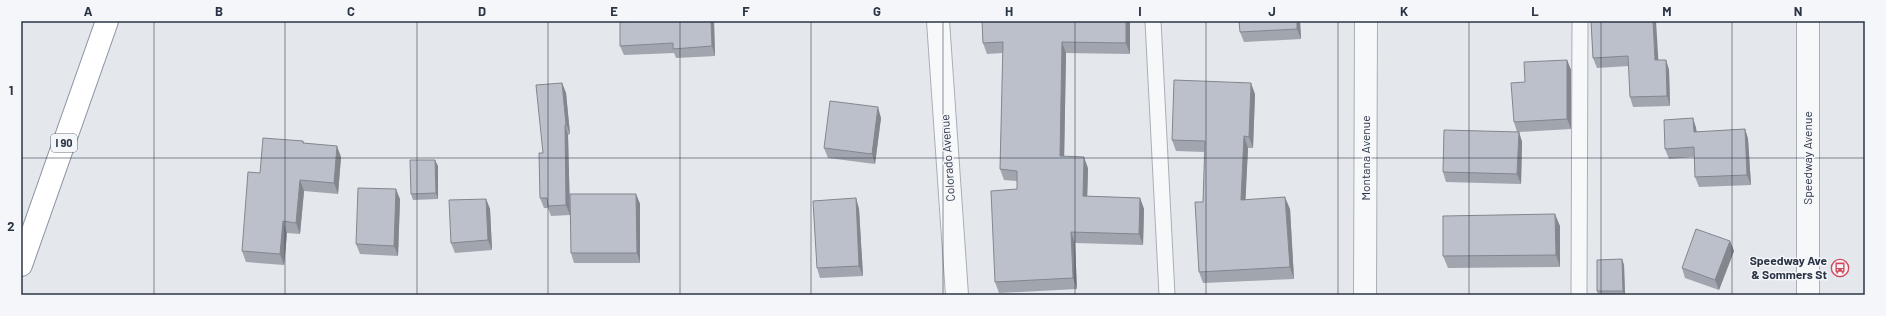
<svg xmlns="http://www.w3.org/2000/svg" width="1886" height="316" viewBox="0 0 1886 316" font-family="Barlow,sans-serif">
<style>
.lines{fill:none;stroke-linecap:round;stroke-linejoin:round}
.lane-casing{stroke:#a9aeb7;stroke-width:17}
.street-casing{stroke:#a9aeb7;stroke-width:24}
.highway-casing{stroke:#8b94a3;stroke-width:24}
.lane{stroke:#f7f8fa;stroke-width:15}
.street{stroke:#f7f8fa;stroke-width:22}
.highway{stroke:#fff;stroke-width:22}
.wall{fill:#a1a5ae}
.shaded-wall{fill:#83868d}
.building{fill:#bbc0ca;stroke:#83868d}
.grid{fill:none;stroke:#2b3445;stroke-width:1;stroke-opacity:0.55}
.labels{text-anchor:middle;stroke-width:3;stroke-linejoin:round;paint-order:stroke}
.shield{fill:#f4f6f9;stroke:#676e7b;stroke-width:1}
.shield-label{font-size:11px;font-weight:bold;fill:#2b3445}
.street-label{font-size:12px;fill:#2b3445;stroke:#f4f6f9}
.poi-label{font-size:12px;font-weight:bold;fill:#2b3445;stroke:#f4f6f9;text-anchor:end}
.neatline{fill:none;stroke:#2b3445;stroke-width:1.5}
.grid-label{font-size:13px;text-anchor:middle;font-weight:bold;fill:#2b3445}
</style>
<rect width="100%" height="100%" fill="#e4e7ec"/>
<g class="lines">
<defs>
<g id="lane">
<path d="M 1153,21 L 1167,295"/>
<path d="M 1579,295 L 1580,21"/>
</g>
<g id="street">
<path d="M 938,21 L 957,295"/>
<path d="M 1808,21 L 1808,295"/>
<path d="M 1365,295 L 1366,21"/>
</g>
<path id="highway" d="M 21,265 L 107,21"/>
</defs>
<use href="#lane" class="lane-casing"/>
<use href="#street" class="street-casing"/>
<use href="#highway" class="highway-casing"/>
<use href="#lane" class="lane"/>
<use href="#street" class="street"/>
<use href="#highway" class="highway"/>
</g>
<g class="wall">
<path d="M 714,21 L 715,56 L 676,58 L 674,53 L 624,55 L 620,46 Z"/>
<path d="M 982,21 L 1130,21 L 1130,54 L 1066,53 L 1064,156 L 1088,168 L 1087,196 L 1140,198 L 1144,209 L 1143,245 L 1075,243 L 1077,289 L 999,293 L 995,282 L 1017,189 L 1017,181 L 1004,180 L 1000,169 L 1003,53 L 987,54 L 983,43 Z"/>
<path d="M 1300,21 L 1301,39 L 1244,42 L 1240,32 Z"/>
<path d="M 1591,21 L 1658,60 L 1666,60 L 1669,70 L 1670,106 L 1633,107 L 1630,97 L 1629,66 L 1597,68 L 1593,58 Z"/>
<path d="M 1567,60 L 1571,70 L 1571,129 L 1519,132 L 1522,142 L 1521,184 L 1446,182 L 1443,172 L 1517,132 L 1514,122 L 1525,82 Z"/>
<path d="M 562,83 L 566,93 L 570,134 L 568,135 L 570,215 L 551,216 L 548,208 L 544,208 L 540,198 L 543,153 Z"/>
<path d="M 1255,94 L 1253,148 L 1248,148 L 1245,200 L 1290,209 L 1294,279 L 1203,283 L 1199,272 L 1203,202 L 1205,152 L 1176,151 L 1172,140 Z"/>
<path d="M 881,118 L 875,164 L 828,158 L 824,148 Z"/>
<path d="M 1693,118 L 1696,128 L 1697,132 L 1745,129 L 1748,139 L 1751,185 L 1699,187 L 1695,177 L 1694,157 L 1669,159 L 1665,149 Z"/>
<path d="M 303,141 L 304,143 L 341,157 L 338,194 L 304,191 L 300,234 L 287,233 L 284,265 L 246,262 L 242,251 L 260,173 Z"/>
<path d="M 438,166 L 438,199 L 413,200 L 411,194 Z"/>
<path d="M 636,194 L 640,204 L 640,263 L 574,263 L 571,253 Z"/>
<path d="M 856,198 L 859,209 L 863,276 L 820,278 L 817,268 Z"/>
<path d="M 400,199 L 398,256 L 360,254 L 356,244 Z"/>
<path d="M 486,199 L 490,209 L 492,250 L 455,253 L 451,243 Z"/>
<path d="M 1560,226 L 1560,267 L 1448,268 L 1443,256 Z"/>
<path d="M 1730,241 L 1734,251 L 1719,290 L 1685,278 L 1682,268 Z"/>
<path d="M 1622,259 L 1624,265 L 1625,295 L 1598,295 L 1597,291 Z"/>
</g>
<g class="shaded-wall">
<path d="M 711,21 L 714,21 L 715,56 L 712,46 Z"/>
<path d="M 1126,21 L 1130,21 L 1130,54 L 1126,43 Z"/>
<path d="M 1297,21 L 1300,21 L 1301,39 L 1297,29 Z"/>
<path d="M 1653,21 L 1656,21 L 1659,70 L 1655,60 Z"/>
<path d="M 1062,42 L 1066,53 L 1064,167 L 1060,156 Z"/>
<path d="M 1567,60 L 1571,70 L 1571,129 L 1567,119 Z"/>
<path d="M 1666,60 L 1669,70 L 1670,106 L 1667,96 Z"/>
<path d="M 562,83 L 566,93 L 570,134 L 566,124 Z"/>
<path d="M 1251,83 L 1255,94 L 1253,148 L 1249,137 Z"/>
<path d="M 878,107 L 881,118 L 875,164 L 872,154 Z"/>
<path d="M 1693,118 L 1696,128 L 1697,142 L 1694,132 Z"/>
<path d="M 565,125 L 568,135 L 570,215 L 566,205 Z"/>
<path d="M 1745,129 L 1748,139 L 1751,185 L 1747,175 Z"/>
<path d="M 1519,132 L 1522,142 L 1521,184 L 1517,174 Z"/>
<path d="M 1244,136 L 1248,148 L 1245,211 L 1241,200 Z"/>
<path d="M 337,146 L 341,157 L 338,194 L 334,183 Z"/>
<path d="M 1084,157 L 1088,168 L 1087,207 L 1083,196 Z"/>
<path d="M 435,160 L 438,166 L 438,199 L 436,193 Z"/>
<path d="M 300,180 L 304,191 L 300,234 L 296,223 Z"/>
<path d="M 396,189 L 400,199 L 398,256 L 394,246 Z"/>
<path d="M 636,194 L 640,204 L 640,263 L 637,253 Z"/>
<path d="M 1285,197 L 1290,209 L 1294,279 L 1290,267 Z"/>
<path d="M 856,198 L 859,209 L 863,276 L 859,266 Z"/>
<path d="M 1140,198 L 1144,209 L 1143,245 L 1139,234 Z"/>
<path d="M 486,199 L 490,209 L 492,250 L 488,240 Z"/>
<path d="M 1555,214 L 1560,226 L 1560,267 L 1556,255 Z"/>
<path d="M 283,221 L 287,233 L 284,265 L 280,254 Z"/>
<path d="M 1071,232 L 1075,243 L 1077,289 L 1073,278 Z"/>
<path d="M 1730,241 L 1734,251 L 1719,290 L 1715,280 Z"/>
<path d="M 1622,259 L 1624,265 L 1625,295 L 1624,295 L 1623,291 Z"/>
</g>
<g class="building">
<path d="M 645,21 L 711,21 L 712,46 L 673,49 L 673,43 L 620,46 L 620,22 Z"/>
<path d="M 982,21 L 1126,21 L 1126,43 L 1062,42 L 1060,156 L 1084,157 L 1083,196 L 1140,198 L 1139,234 L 1071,232 L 1073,278 L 995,282 L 991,191 L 1017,189 L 1017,171 L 1000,169 L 1003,42 L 983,43 Z"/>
<path d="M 1239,21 L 1297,21 L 1297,29 L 1240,32 Z"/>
<path d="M 1591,21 L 1653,21 L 1655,60 L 1666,60 L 1667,96 L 1630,97 L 1628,56 L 1593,58 Z"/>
<path d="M 1567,60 L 1567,119 L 1514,122 L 1511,83 L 1525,82 L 1524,62 Z"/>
<path d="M 1174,80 L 1251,83 L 1249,137 L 1244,136 L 1241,200 L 1285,197 L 1290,267 L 1199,272 L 1195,202 L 1203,202 L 1205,141 L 1172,140 Z"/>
<path d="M 562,83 L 566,124 L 565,125 L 566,205 L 548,206 L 547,198 L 540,198 L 539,153 L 543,153 L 536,85 Z"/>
<path d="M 830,101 L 878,107 L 872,154 L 824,148 Z"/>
<path d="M 1693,118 L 1694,132 L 1745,129 L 1747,175 L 1695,177 L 1694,147 L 1665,149 L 1664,120 Z"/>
<path d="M 1444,130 L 1519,132 L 1517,174 L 1443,172 Z"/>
<path d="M 263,138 L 303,141 L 303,143 L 337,146 L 334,183 L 300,180 L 296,223 L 283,221 L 280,254 L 242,251 L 248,172 L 260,173 Z"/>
<path d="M 410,160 L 435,160 L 436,193 L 411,194 Z"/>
<path d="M 358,188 L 396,189 L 394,246 L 356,244 Z"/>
<path d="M 570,194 L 636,194 L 637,253 L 571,253 Z"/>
<path d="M 856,198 L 859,266 L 817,268 L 813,201 Z"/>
<path d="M 486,199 L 488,240 L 451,243 L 449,200 Z"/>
<path d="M 1555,214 L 1556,255 L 1443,256 L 1443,216 Z"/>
<path d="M 1696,229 L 1730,241 L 1715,280 L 1682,268 Z"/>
<path d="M 1622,259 L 1623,291 L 1597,291 L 1597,260 Z"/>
</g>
<path class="grid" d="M 154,21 L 154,295M 285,21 L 285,295M 417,21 L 417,295M 548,21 L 548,295M 680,21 L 680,295M 811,21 L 811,295M 943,21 L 943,295M 1075,21 L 1075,295M 1206,21 L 1206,295M 1338,21 L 1338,295M 1469,21 L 1469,295M 1601,21 L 1601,295M 1732,21 L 1732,295M 21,158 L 1865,158"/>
<defs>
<symbol id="bus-ring" viewBox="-11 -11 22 22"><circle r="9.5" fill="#f4f6f9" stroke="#d1495b" stroke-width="1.5"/><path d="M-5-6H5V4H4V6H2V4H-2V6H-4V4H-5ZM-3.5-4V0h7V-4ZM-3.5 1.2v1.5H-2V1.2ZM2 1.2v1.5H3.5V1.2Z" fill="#d1495b"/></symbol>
</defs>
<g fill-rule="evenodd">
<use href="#bus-ring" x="1830" y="258" width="20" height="20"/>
</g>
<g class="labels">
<rect class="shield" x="51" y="134" width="26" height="18" rx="3"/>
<g class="shield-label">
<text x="64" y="147">I 90</text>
</g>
<g class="street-label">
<text transform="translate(948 158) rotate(-94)" y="4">Colorado Avenue</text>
<text transform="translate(1366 158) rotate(-90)" y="4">Montana Avenue</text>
<text transform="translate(1808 158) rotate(-90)" y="4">Speedway Avenue</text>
</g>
<g class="poi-label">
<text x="1827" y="265">Speedway Ave<tspan x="1827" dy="14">&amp; Sommers St</tspan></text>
</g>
</g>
<rect width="1886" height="316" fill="none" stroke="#f4f6f9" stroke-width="44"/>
<rect x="22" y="22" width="1842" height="272" class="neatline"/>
<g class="grid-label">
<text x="88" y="16">A</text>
<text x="219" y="16">B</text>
<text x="351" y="16">C</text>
<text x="482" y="16">D</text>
<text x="614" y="16">E</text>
<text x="746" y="16">F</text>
<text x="877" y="16">G</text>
<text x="1009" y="16">H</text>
<text x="1140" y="16">I</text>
<text x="1272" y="16">J</text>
<text x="1404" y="16">K</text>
<text x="1535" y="16">L</text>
<text x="1667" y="16">M</text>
<text x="1798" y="16">N</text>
<text x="11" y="95">1</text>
<text x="11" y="231">2</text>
</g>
</svg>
